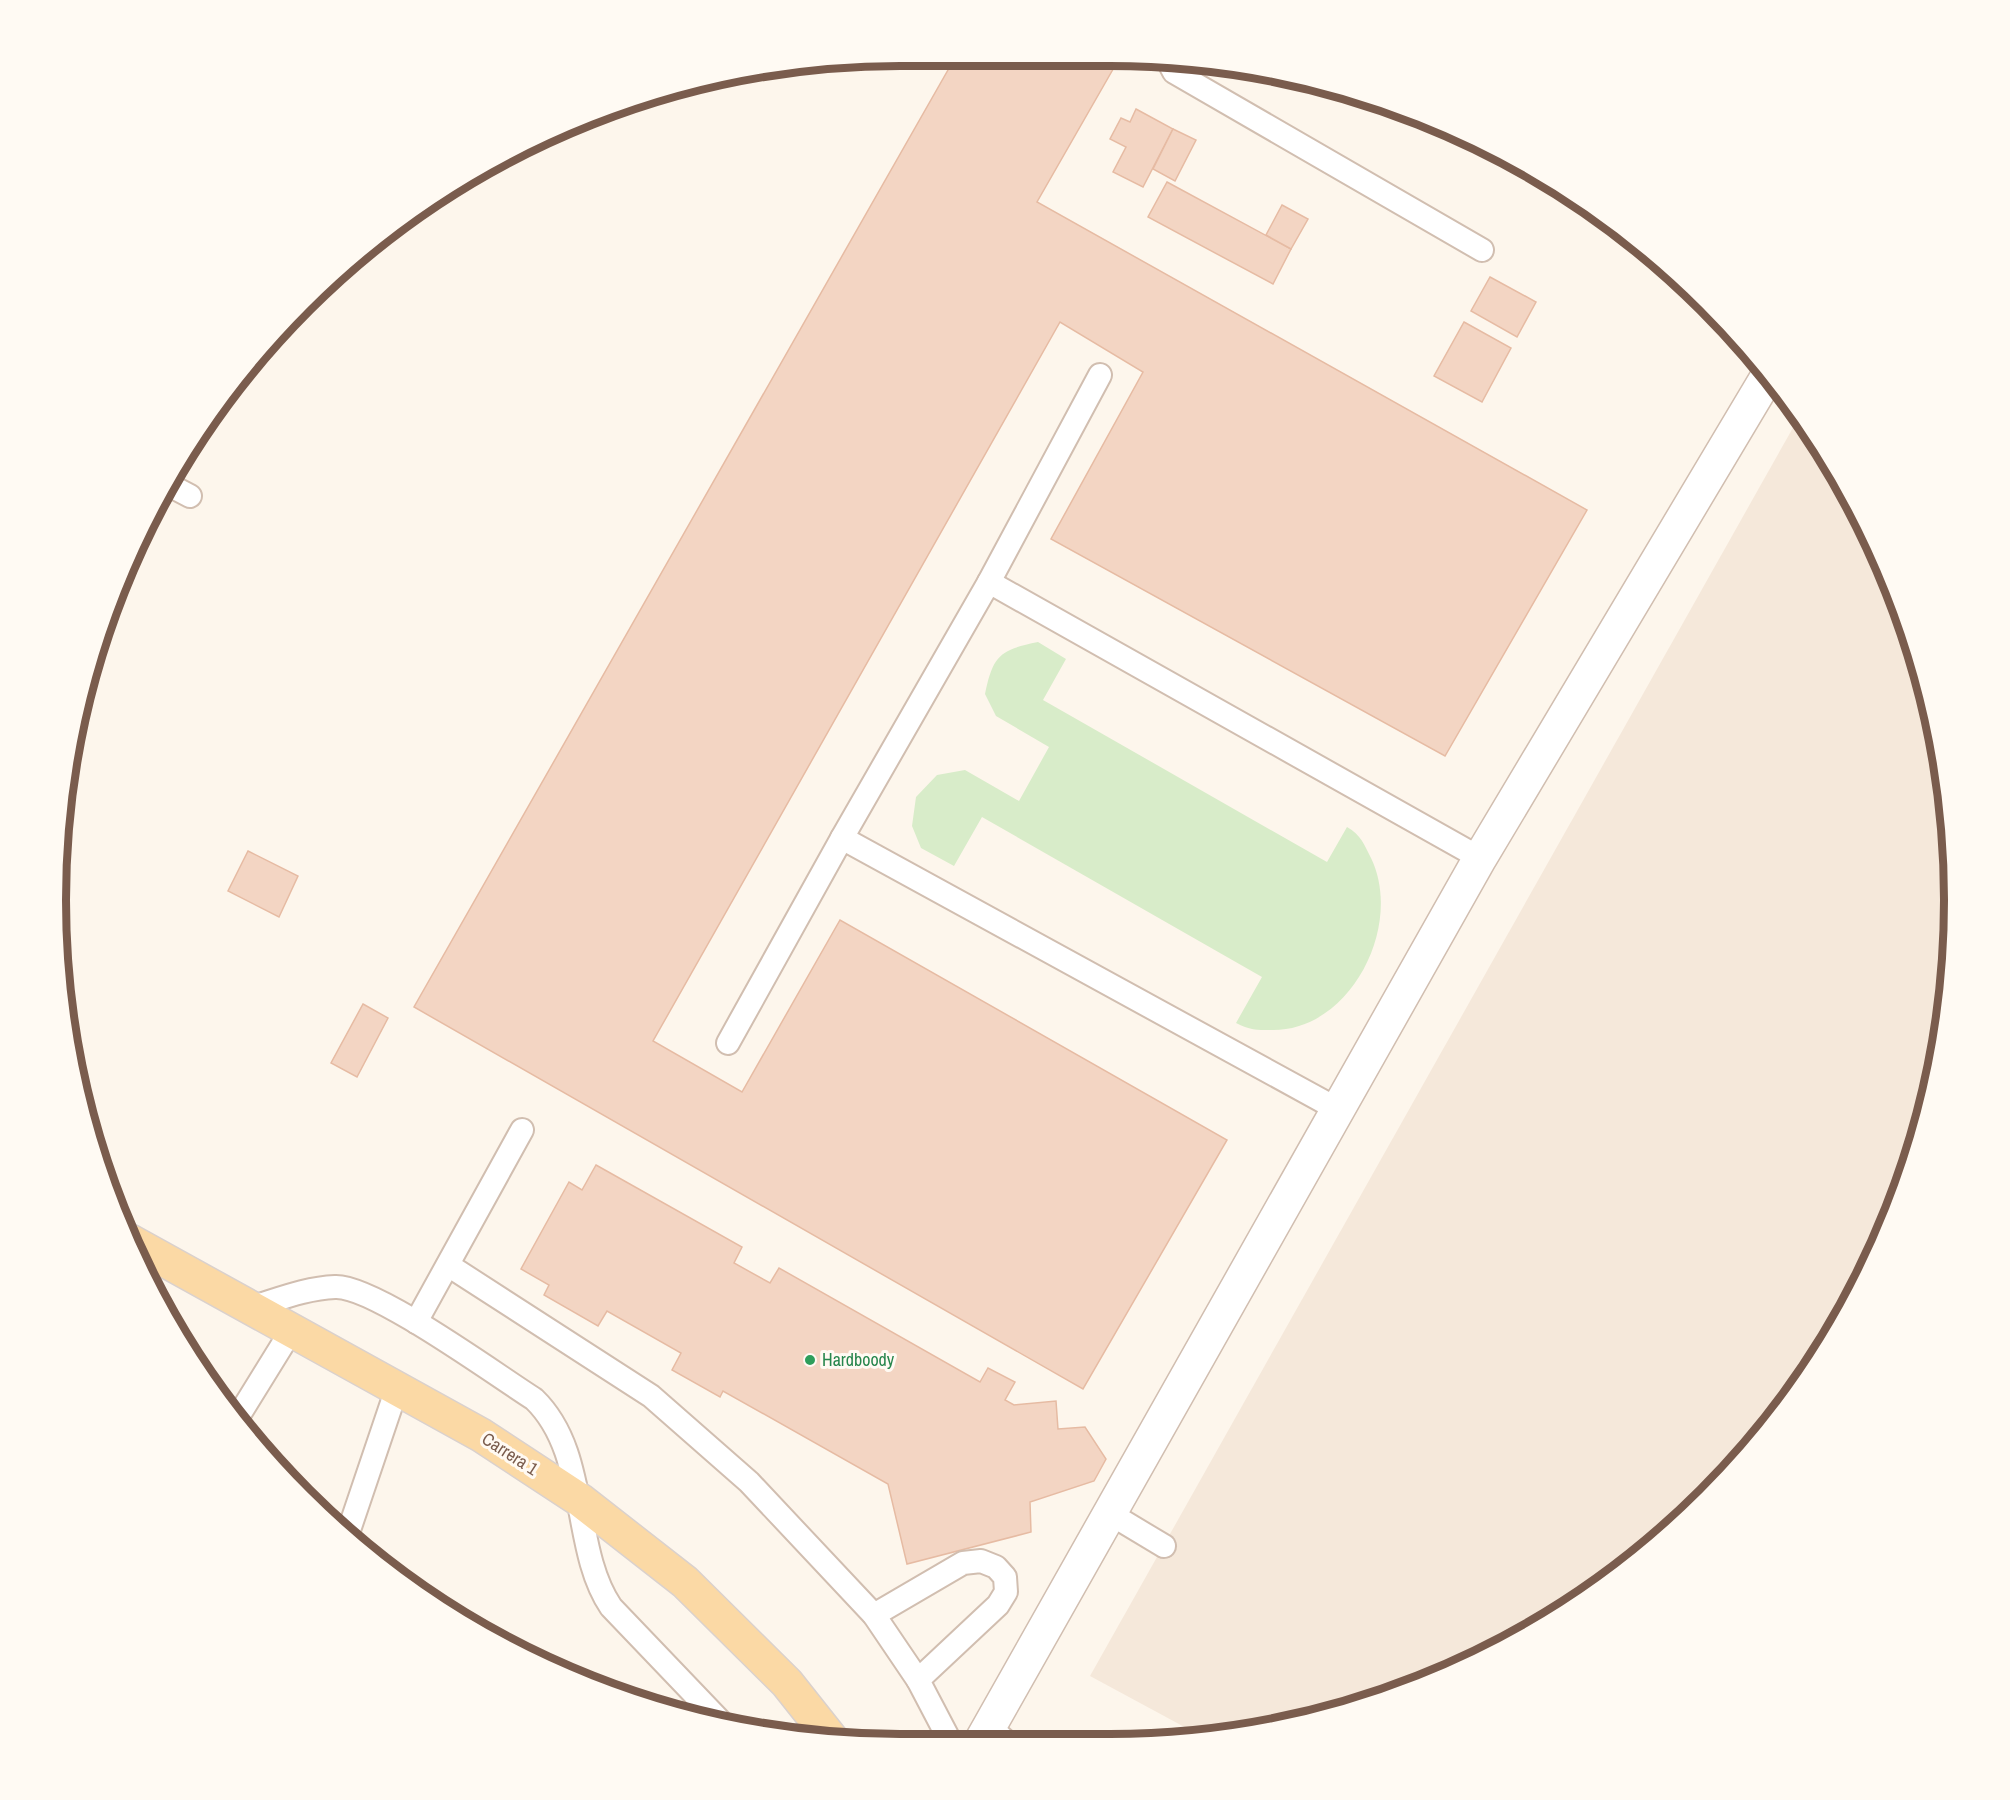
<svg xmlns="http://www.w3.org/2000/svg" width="2010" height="1800" viewBox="0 0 2010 1800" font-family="'Archivo Narrow',sans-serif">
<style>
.residential{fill:#f5e8da}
.green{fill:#d8ecc9}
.building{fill:#f3d5c3;stroke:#e6bba3;stroke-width:1.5}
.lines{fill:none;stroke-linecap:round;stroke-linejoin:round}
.service-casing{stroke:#d1beb0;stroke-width:26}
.minor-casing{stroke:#d1beb0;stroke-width:36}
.primary-casing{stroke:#dad1cd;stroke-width:36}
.service{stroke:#fff;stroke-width:22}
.minor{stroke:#fff;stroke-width:33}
.primary{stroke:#fbd9a5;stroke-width:33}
.leisure-dot{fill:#2e9e5b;stroke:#fffaf3;stroke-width:2}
.labels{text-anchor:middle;stroke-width:6;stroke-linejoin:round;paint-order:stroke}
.leisure-label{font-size:18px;fill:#27864d;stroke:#fffaf3;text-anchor:start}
.street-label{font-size:18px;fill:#7a5c4d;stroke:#fffaf3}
.rim{fill:none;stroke:#7a5c4d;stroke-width:8}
</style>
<rect width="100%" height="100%" fill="#fdf6ec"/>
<path class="residential" d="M 1799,417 L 1868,527 L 1926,682 L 1953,845 L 1947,1011 L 1910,1172 L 1841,1323 L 1745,1457 L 1624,1570 L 1483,1658 L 1328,1716 L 1203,1737 L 1090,1676 Z"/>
<path class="green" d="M 1038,642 L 1066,659 L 1043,700 L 1327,862 L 1347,827 C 1361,835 1364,844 1371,858 C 1404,926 1350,1032 1271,1030 C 1257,1030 1249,1030 1236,1023 L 1262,977 L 982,817 L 954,866 L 921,848 L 912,826 L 916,797 L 937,775 L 965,770 L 1019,801 L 1049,747 L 996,716 L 985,694 C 993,656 999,650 1038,642 Z"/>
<g class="building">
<path d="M 956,56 L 1120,57 L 1037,202 L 1587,510 L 1445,756 L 1051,539 L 1143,372 L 1060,322 L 653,1041 L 742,1092 L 840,920 L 1227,1140 L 1083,1389 L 414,1007 Z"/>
<path d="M 1136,109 L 1173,129 L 1143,187 L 1113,172 L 1126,147 L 1110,139 L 1121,118 L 1130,122 Z"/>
<path d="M 1173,129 L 1196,140 L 1175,181 L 1153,169 Z"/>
<path d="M 1167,182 L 1291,249 L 1273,284 L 1148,217 Z"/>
<path d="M 1282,205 L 1308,219 L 1291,249 L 1266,235 Z"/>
<path d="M 1490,277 L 1536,302 L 1517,337 L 1471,311 Z"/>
<path d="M 1464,322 L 1511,348 L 1482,402 L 1434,376 Z"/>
<path d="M 248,851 L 298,876 L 279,917 L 228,891 Z"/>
<path d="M 363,1004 L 388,1018 L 357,1077 L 331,1063 Z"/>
<path d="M 596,1165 L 742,1247 L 734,1263 L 770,1283 L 779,1268 L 980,1382 L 988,1368 L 1015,1382 L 1005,1400 L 1014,1405 L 1056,1401 L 1058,1429 L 1085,1427 L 1106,1459 L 1094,1481 L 1030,1502 L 1031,1532 L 907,1564 L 888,1484 L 723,1391 L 720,1397 L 672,1370 L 681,1353 L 607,1311 L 598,1326 L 544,1295 L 549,1285 L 521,1269 L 569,1182 L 582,1190 Z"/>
</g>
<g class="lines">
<defs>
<g id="service">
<path d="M 1166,57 L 1174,72 L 1482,250"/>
<path d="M 169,485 L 190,496"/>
<path d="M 989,582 L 1100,375"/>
<path d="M 728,1043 L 842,838"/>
<path d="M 1337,1109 L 842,838 L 989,582 L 1480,858"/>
<path d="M 448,1265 L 651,1396 L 749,1482 L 874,1615 L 918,1680"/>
<path d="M 250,1308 C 277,1300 306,1288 335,1287 C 373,1285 496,1375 534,1399 C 590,1453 571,1548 611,1607 L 721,1722"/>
<path d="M 416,1322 L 522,1130"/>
<path d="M 236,1420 L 291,1331"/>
<path d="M 1109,1513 L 1164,1546"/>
<path d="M 348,1533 L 397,1388"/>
<path d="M 874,1615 L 963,1563 L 981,1561 L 996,1567 L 1005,1577 L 1006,1592 L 998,1605 L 918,1680 L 951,1743"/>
<path d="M 989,1727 L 1008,1743"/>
</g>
<path id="minor" d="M 980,1743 L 1480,858 L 1769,374"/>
<path id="primary" d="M 130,1241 L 481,1435 L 580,1500 L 685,1582 L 787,1683 L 833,1741"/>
</defs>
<use href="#service" class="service-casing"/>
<use href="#minor" class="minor-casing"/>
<use href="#primary" class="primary-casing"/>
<use href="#service" class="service"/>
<use href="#minor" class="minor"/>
<use href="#primary" class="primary"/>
</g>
<circle class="leisure-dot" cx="810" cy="1360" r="6"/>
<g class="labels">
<g class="leisure-label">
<text x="822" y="1366">Hardboody</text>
</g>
<g class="street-label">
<text transform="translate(510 1454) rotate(33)" y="6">Carrera 1</text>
</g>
</g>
<path d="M0 0H2010V1800H0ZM900 66H1110A834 834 0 0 1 1944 900V900A834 834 0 0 1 1110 1734H900A834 834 0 0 1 66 900V900A834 834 0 0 1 900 66Z" fill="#fffaf3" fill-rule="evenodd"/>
<path class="rim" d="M900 66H1110A834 834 0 0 1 1944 900V900A834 834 0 0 1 1110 1734H900A834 834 0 0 1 66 900V900A834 834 0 0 1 900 66Z"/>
</svg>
